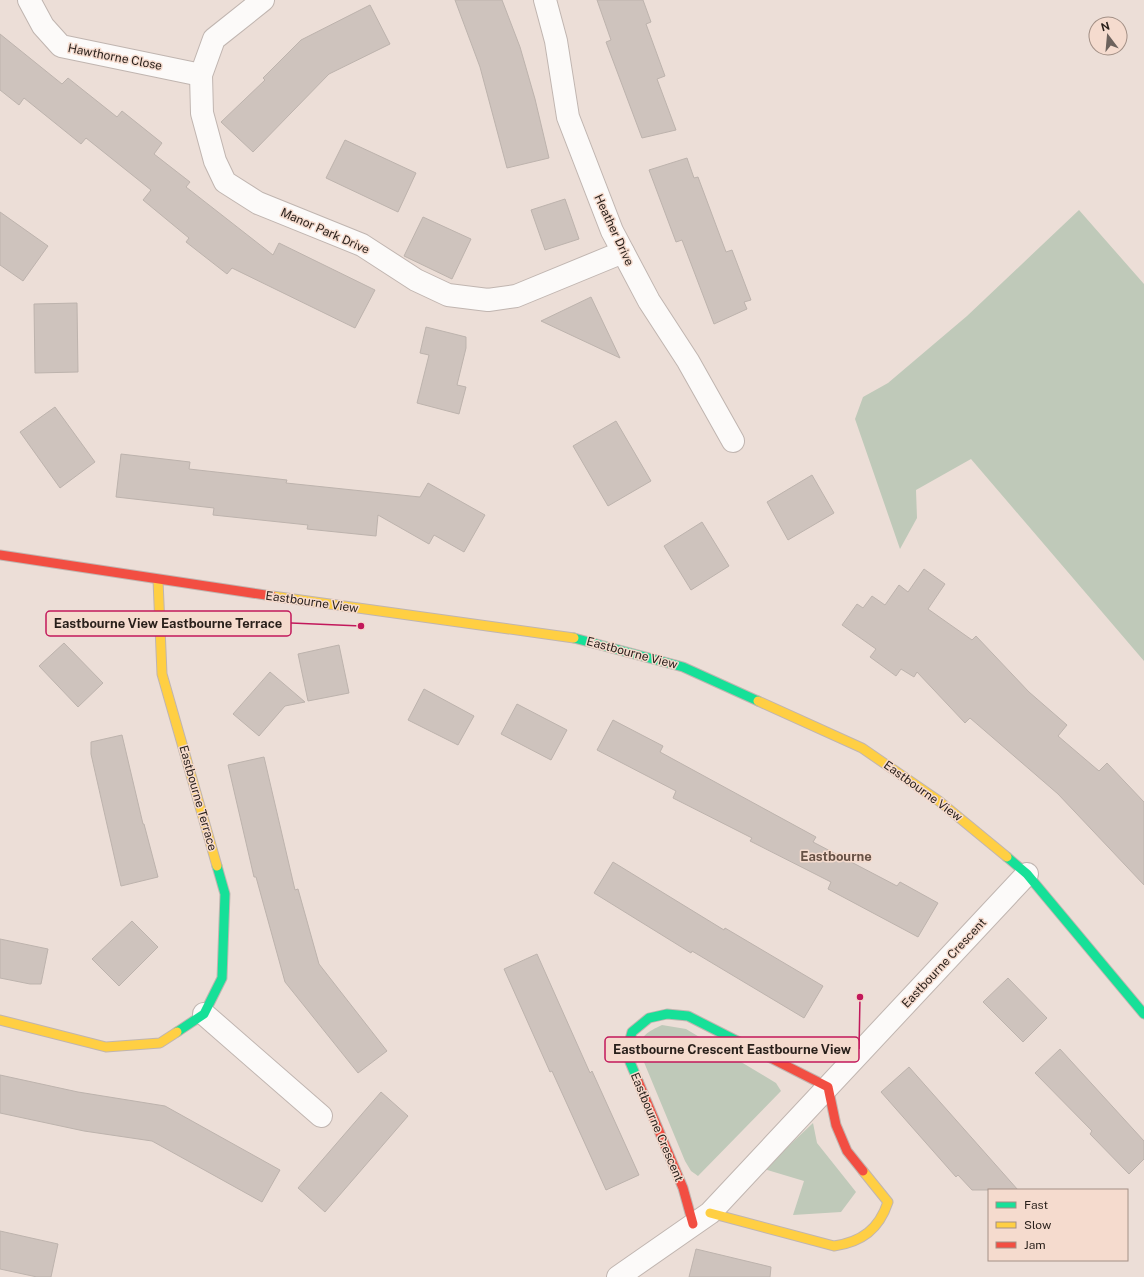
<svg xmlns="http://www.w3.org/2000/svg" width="1144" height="1277" viewBox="0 0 1144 1277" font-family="'Public Sans',sans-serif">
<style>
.green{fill:#bfc9b9}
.building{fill:#cec3bd;stroke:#bdb3ad}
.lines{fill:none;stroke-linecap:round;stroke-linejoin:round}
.street-casing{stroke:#c0b5b0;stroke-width:24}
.fast-casing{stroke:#c0b5b0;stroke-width:11}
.slow-casing{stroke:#c0b5b0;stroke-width:11}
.jam-casing{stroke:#c0b5b0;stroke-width:11}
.street{stroke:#fcfaf9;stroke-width:22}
.fast{stroke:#16e098;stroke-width:9}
.slow{stroke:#ffcf43;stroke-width:9}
.jam{stroke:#f24e42;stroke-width:9}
.labels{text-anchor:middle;stroke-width:3;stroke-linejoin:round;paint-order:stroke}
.street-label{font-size:12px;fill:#281f1a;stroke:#f5dbce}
.neighbourhood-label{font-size:13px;font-weight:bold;fill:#665145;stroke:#f5dbce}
.leader{fill:none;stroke:#c2185b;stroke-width:1.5}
.callout-dot{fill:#c2185b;stroke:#f5dbce;stroke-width:1.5}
.callout{fill:#f5dbce;stroke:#c2185b;stroke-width:1.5}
.callout-label{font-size:13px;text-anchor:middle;font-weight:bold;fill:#281f1a}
</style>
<rect width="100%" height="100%" fill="#ecded7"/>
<g class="green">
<path d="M 1079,210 L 1144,284 L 1144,661 L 971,459 L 916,490 L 917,518 L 900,549 L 855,419 L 863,397 L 888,383 L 967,316 Z"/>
<path d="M 662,1025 L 686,1029 L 776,1083 L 781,1091 L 698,1176 L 691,1171 L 685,1161 L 641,1055 C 639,1035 646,1033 662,1025 Z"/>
<path d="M 813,1123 L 817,1143 L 856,1192 L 841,1212 L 793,1215 L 804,1181 L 764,1169 Z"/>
</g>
<g class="building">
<path d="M 455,0 L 502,0 L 520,47 L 535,99 L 549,158 L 507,168 L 480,67 Z"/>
<path d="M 597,0 L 643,0 L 651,22 L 646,24 L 665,76 L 657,79 L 676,130 L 642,138 L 606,42 L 611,40 Z"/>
<path d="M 370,5 L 390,44 L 329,74 L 253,152 L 221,122 L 265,80 L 263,78 L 301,40 Z"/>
<path d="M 0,34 L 62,84 L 68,78 L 117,117 L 122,111 L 162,143 L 154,154 L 190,182 L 186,187 L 273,255 L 279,243 L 375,290 L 355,328 L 232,268 L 227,274 L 186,242 L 189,238 L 143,200 L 151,190 L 86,138 L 81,144 L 24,98 L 19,105 L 0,90 Z"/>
<path d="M 345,140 L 416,173 L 398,212 L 326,178 Z"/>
<path d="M 687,158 L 694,178 L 698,177 L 726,252 L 732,250 L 751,300 L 744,302 L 747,309 L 714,324 L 682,240 L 676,242 L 649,170 Z"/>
<path d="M 565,199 L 579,239 L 545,250 L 531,210 Z"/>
<path d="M 0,212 L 48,246 L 23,281 L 0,265 Z"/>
<path d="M 423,217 L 471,239 L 452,279 L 404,256 Z"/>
<path d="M 591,297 L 620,358 L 541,321 Z"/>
<path d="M 77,303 L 78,372 L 35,373 L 34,304 Z"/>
<path d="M 426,327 L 466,337 L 466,348 L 457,385 L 466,387 L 459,414 L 417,403 L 429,355 L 420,353 Z"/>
<path d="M 55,407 L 95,462 L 60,488 L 20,432 Z"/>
<path d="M 616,421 L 651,481 L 608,506 L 573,446 Z"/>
<path d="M 121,454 L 190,462 L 189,469 L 287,480 L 286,483 L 420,497 L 428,483 L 485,515 L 464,552 L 434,535 L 429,544 L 378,515 L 376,536 L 307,529 L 308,525 L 213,515 L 214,508 L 116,497 Z"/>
<path d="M 812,475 L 834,513 L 788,540 L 767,502 Z"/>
<path d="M 702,522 L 729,566 L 691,590 L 664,546 Z"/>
<path d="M 924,569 L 945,584 L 928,609 L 972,640 L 976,636 L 1029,692 L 1067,725 L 1058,736 L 1099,771 L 1107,763 L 1144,802 L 1144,885 L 1058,794 L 970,718 L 965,723 L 917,672 L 914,677 L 901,669 L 896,676 L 870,657 L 876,649 L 842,625 L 857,604 L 863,608 L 872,596 L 885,605 L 899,585 L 908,592 Z"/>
<path d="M 64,643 L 103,683 L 78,707 L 39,666 Z"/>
<path d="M 339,645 L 349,693 L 308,701 L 298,654 Z"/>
<path d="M 270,672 L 305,702 L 285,706 L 259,736 L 233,714 Z"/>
<path d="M 424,689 L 474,716 L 458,745 L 408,720 Z"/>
<path d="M 517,704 L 567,730 L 551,760 L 501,734 Z"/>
<path d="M 613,720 L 663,746 L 660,752 L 816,837 L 813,842 L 897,886 L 900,882 L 938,903 L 918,937 L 828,889 L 831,882 L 750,841 L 752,838 L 673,798 L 676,791 L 597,750 Z"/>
<path d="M 122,735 L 143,824 L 144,824 L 158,877 L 121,886 L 91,754 L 91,742 Z"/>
<path d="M 264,757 L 295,890 L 298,889 L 319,964 L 387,1051 L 358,1073 L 285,982 L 256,877 L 254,877 L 228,765 Z"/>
<path d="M 613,862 L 724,930 L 725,928 L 823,986 L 804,1018 L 692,951 L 691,953 L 594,893 Z"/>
<path d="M 132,921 L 158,947 L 119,986 L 92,959 Z"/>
<path d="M 0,939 L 48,949 L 41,984 L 30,984 L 0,978 Z"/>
<path d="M 537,954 L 590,1073 L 592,1071 L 639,1175 L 606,1190 L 552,1071 L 550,1072 L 504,969 Z"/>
<path d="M 1008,978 L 1047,1018 L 1023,1042 L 983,1002 Z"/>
<path d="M 1060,1049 L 1144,1141 L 1144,1159 L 1129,1174 L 1090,1134 L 1092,1131 L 1035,1073 Z"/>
<path d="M 909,1067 L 1018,1190 L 972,1190 L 958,1175 L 956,1177 L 881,1092 Z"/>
<path d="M 0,1075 L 78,1092 L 165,1106 L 280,1170 L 262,1202 L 152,1141 L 84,1131 L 0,1113 Z"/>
<path d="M 381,1092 L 408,1116 L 325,1212 L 298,1188 Z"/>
<path d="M 0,1231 L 58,1244 L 51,1277 L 37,1277 L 0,1269 Z"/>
<path d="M 696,1249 L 771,1267 L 770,1277 L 689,1277 Z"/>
</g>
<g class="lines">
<defs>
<g id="street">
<path d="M 29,0 L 43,26 L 61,46 L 201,75"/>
<path d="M 263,0 L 214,39 L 201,75 L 202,113 L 215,161 L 225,182 L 258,203 L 362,245 L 416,280 L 448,295 L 488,300 L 516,296 L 623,252"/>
<path d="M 545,0 L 556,41 L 568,117 L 612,231 L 649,301 L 688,361 L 733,441"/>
<path d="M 204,1014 L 321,1116"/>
<path d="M 618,1277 L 710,1213 L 1027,874"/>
</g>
<g id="fast">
<path d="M 574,638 L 683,667 L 758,701"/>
<path d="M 1007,857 L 1027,874 L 1144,1014"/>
<path d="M 177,1032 L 204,1014 L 222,978 L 225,894 L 217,866"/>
<path d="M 638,1081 L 630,1062 L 628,1047 L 632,1032 L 649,1018 L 667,1014 L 688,1016 L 753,1049"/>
</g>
<g id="slow">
<path d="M 158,580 L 162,674 L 217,866"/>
<path d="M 272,596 L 574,638"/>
<path d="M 758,701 L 862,748 L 939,801 L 1007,857"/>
<path d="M 0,1020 L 106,1047 L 160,1043 L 177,1032"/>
<path d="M 710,1213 L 834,1246 C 862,1242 879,1229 888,1202 L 863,1171"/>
</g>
<g id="jam">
<path d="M 0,555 L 272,596"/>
<path d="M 753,1049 L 828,1087 L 836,1125 L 847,1151 L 863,1171"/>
<path d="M 638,1081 L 683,1188 L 693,1224"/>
</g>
</defs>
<use href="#street" class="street-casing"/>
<use href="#fast" class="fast-casing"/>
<use href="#slow" class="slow-casing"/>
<use href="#jam" class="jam-casing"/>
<use href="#street" class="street"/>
<use href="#fast" class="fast"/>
<use href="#slow" class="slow"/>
<use href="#jam" class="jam"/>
</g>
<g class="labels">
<g class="street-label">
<text transform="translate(115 57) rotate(11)" y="4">Hawthorne Close</text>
<text transform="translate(614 230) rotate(65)" y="4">Heather Drive</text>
<text transform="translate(325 231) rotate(24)" y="4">Manor Park Drive</text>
<text transform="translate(312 602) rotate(8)" y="4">Eastbourne View</text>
<text transform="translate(632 653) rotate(15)" y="4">Eastbourne View</text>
<text transform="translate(923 791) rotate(36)" y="4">Eastbourne View</text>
<text transform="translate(198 798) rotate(74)" y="4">Eastbourne Terrace</text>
<text transform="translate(944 963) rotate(-47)" y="4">Eastbourne Crescent</text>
<text transform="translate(657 1127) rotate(67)" y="4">Eastbourne Crescent</text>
</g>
<g class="neighbourhood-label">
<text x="836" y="861">Eastbourne</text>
</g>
</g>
<path class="leader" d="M361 626L291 623M860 997L859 1049"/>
<g class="callout-dot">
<circle cx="361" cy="626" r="4"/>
<circle cx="860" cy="997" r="4"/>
</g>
<g class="callout">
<rect x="46" y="611" width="245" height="25" rx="4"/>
<rect x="605" y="1037" width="254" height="25" rx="4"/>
</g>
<g class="callout-label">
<text x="168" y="628">Eastbourne View Eastbourne Terrace</text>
<text x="732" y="1054">Eastbourne Crescent Eastbourne View</text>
</g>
<rect x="988" y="1189" width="140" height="72" fill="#f5dbce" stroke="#a39086"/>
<rect x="996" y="1202" width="20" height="6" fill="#16e098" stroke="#a39086"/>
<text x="1024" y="1209" font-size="12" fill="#281f1a">Fast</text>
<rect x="996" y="1222" width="20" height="6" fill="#ffcf43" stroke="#a39086"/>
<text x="1024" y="1229" font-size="12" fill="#281f1a">Slow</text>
<rect x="996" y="1242" width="20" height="6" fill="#f24e42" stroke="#a39086"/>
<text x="1024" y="1249" font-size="12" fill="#281f1a">Jam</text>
<g transform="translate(1108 36) rotate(344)"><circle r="19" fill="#f5dbce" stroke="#a39086"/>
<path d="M0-3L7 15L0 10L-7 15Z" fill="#6d625c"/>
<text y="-6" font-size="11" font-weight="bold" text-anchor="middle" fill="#281f1a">N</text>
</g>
</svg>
